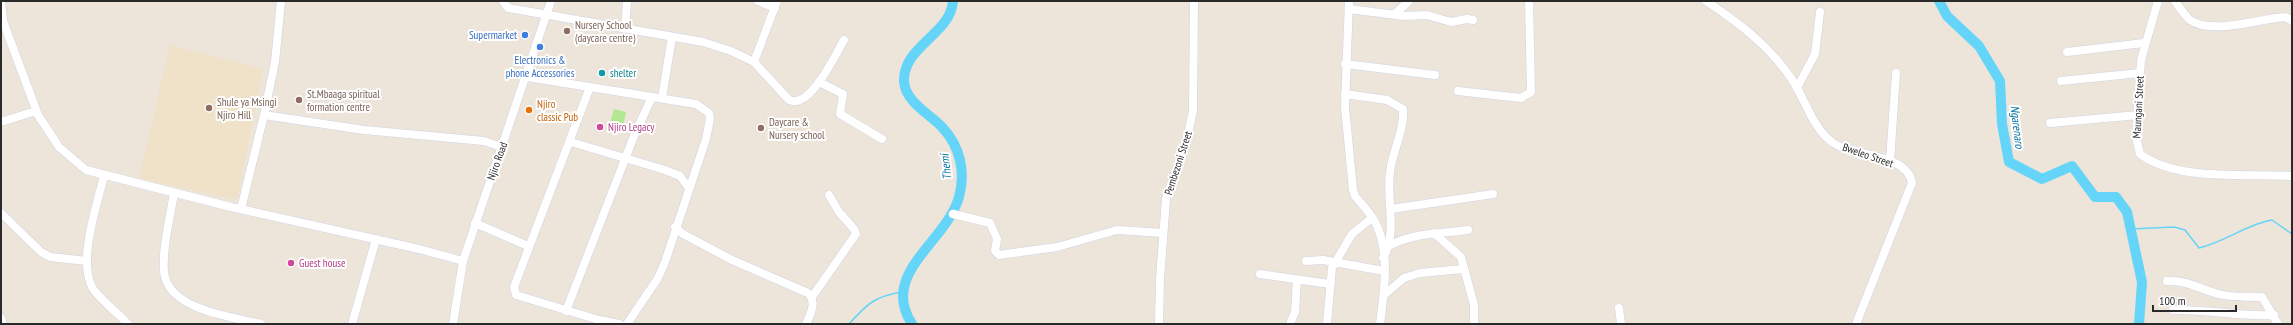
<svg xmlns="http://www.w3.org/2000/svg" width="2293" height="325" viewBox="0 0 2293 325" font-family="'PT Sans Narrow',sans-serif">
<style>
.education{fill:#f0e2c8}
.green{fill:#b2e892}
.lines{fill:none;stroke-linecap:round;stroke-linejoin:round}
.stream{stroke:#64d5f8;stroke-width:1.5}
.river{stroke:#64d5f8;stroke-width:10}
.minor-casing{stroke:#cfd4e4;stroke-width:9}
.minor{stroke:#fff;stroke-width:8}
.education-dot{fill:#8d6e63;stroke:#fff;stroke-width:1.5}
.shop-dot{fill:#3f7fe0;stroke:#fff;stroke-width:1.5}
.culture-dot{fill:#0f9aa8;stroke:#fff;stroke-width:1.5}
.food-dot{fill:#e8710a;stroke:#fff;stroke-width:1.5}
.hotel-dot{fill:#d1479c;stroke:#fff;stroke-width:1.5}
.labels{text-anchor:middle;stroke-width:4;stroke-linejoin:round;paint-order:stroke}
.education-label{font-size:11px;fill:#785e54;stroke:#fff;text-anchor:start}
.shop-label{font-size:11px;fill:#366cbe;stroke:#fff;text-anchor:end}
.culture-label{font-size:11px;fill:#0d838f;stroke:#fff;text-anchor:start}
.food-label{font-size:11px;fill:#c56008;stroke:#fff;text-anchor:start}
.street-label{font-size:11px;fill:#2a2a2a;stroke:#fff}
.hotel-label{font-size:11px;fill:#b23c85;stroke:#fff;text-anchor:start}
.water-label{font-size:12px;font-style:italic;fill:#0272a5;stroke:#fff}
</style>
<rect width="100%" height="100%" fill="#ede4da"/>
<path class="education" d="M 170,45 L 263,69 L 237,200 L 139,178 Z"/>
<path class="green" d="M 614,109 L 626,112 L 623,127 L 610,123 Z"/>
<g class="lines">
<g class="stream">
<path d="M 2130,229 L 2174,227 L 2185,230 L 2199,248 C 2225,242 2247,224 2272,220 L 2292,234"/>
<path d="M 849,324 C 867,304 875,296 902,292"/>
</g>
<g class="river">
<path d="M 1939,1 L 1947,16 L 1979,46 L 2000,81 L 2002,124 L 2009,162 L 2042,179 L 2072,166 L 2095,197 L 2116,197 L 2127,212 L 2142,282 L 2139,324"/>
<path d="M 912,324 C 879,273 946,243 959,197 C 966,172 960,146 942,127 C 930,114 905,102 904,81 C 903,46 951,34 953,1"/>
</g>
<defs>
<g id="minor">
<path d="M 1,1 L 3,21 L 38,115 L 59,147 L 86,170 L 231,207 L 419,249 L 463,261"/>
<path d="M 503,1 L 508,8 L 703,42 L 731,51 L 754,62 L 789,100 C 810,110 835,55 844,40"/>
<path d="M 758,1 L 775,8"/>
<path d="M 1349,1 L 1345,107 L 1353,190 L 1355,196 C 1362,205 1373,215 1377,226 C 1390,255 1384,293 1380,324"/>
<path d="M 1706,1 C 1739,23 1771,47 1793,81 C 1805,100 1813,128 1832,142 C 1852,158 1907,152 1912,183 L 1856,324"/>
<path d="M 2158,1 L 2141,60 L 2136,137 L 2140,154 C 2178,182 2246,173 2292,176"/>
<path d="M 2175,1 C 2180,8 2184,15 2190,20 C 2210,34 2254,21 2276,18 L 2286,17 L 2292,21"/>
<path d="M 1349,9 L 1404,16 L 1427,15 L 1451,22 L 1467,19 L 1473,20"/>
<path d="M 1395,14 L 1409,1"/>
<path d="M 625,28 L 627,1"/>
<path d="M 2067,52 L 2144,43"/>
<path d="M 754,62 L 777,1"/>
<path d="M 1345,64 L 1435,75"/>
<path d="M 527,77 L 696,104 L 709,113 L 710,119 L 706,139 L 665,262 L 658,278 L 627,324"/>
<path d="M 2061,81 L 2140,73"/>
<path d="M 819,82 L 843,94 L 840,114 L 882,139"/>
<path d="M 590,87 L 514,287 L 516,295 L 599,320 L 619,324"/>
<path d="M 1797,88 L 1815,54 L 1820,12"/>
<path d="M 1458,91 L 1521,98 L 1531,92 L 1529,1"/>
<path d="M 1345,94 L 1387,100 L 1403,109 C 1405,128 1392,153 1390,172 C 1386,202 1398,231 1383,258"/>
<path d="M 662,98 L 672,37"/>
<path d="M 264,115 L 364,130 L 484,141 L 502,147"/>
<path d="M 1,122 L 36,111"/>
<path d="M 2050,123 L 2138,115"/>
<path d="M 571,142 L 665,170 L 680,176 L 688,187"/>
<path d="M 1890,161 L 1896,73"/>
<path d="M 104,176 C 97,205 78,259 92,287 C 98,298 119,314 128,324"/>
<path d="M 174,193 C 170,217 162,249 164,272 C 168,310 232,317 261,324"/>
<path d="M 241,209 L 264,115 L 275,62 L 281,1"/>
<path d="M 1391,209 L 1493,194"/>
<path d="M 1,213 L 41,252 L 50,257 L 87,261"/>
<path d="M 953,214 L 990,223 L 997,239 L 995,251 L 999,255 L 1057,247 L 1117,230 L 1163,233"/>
<path d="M 475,223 L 528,246"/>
<path d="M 675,227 L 683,234 L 732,260 L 808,293 C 817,302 811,313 806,324"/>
<path d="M 1434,233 L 1461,257 L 1474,305 L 1474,324"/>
<path d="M 1389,246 C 1414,232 1441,234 1468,230"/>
<path d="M 1306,261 L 1323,260 L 1384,271"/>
<path d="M 1260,274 L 1330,284"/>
<path d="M 2167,281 C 2188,280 2199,289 2218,294 C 2233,298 2248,296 2262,297 L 2278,324"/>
<path d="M 1384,295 L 1404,278 L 1420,273 L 1463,269"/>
<path d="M 812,297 L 856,234 L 854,229 L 839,212 L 829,195"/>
<path d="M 1619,308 L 1621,324"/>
<path d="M 2173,310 C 2207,309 2239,317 2274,315"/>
<path d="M 566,311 L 634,136 L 652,97"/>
<path d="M 1,318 L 3,324"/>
<path d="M 352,324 L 376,239"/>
<path d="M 453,324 L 463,261 L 551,1"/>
<path d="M 1159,324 L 1160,279 L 1166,199 L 1186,143 L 1193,111 L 1194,1"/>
<path d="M 1290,324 L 1295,312 L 1297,280"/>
<path d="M 1327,324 L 1332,268 L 1352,234 L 1372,218"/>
</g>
</defs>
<use href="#minor" class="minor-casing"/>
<use href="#minor" class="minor"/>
</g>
<g class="education-dot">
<circle cx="567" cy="31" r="4"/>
<circle cx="299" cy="100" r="4"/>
<circle cx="209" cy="108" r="4"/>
<circle cx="761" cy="128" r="4"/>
</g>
<g class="shop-dot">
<circle cx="525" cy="35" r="4"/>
<circle cx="540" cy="47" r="4"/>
</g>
<circle class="culture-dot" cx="602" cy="73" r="4"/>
<circle class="food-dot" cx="529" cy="110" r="4"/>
<g class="hotel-dot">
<circle cx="600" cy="127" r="4"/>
<circle cx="291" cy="263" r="4"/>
</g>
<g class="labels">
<g class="education-label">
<text x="575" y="29">Nursery School<tspan x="575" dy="13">(daycare centre)</tspan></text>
<text x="307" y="98">St.Mbaaga spiritual<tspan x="307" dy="13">formation centre</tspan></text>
<text x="217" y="106">Shule ya Msingi<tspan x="217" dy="13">Njiro Hill</tspan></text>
<text x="769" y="126">Daycare &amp;<tspan x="769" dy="13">Nursery school</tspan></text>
</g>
<g class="shop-label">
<text x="517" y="39">Supermarket</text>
<text x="540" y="64" text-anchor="middle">Electronics &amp;<tspan x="540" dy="13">phone Accessories</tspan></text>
</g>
<g class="culture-label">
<text x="610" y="77">shelter</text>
</g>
<g class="food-label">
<text x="537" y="108">Njiro<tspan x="537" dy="13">classic Pub</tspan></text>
</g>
<g class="street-label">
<text transform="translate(2138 107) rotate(-87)" y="4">Maungani Street</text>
<text transform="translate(1868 155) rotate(19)" y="4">Bweleo Street</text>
<text transform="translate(497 161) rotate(-70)" y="4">Njiro Road</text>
<text transform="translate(1178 163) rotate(-72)" y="4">Pembezoni Street</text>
</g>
<g class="hotel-label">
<text x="608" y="131">Njiro Legacy</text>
<text x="299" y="267">Guest house</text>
</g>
<g class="water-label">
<text transform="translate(2017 127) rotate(83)" y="4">Ngarenaro</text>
<text transform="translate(946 167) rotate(-97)" y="4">Themi</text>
</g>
</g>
<rect width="2293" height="325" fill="none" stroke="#2a2a2a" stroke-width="4"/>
<path d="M2153 305v6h83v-6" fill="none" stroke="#2a2a2a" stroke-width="2"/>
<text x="2159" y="305" font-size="12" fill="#2a2a2a" stroke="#ffffff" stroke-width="3" paint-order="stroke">100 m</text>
</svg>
